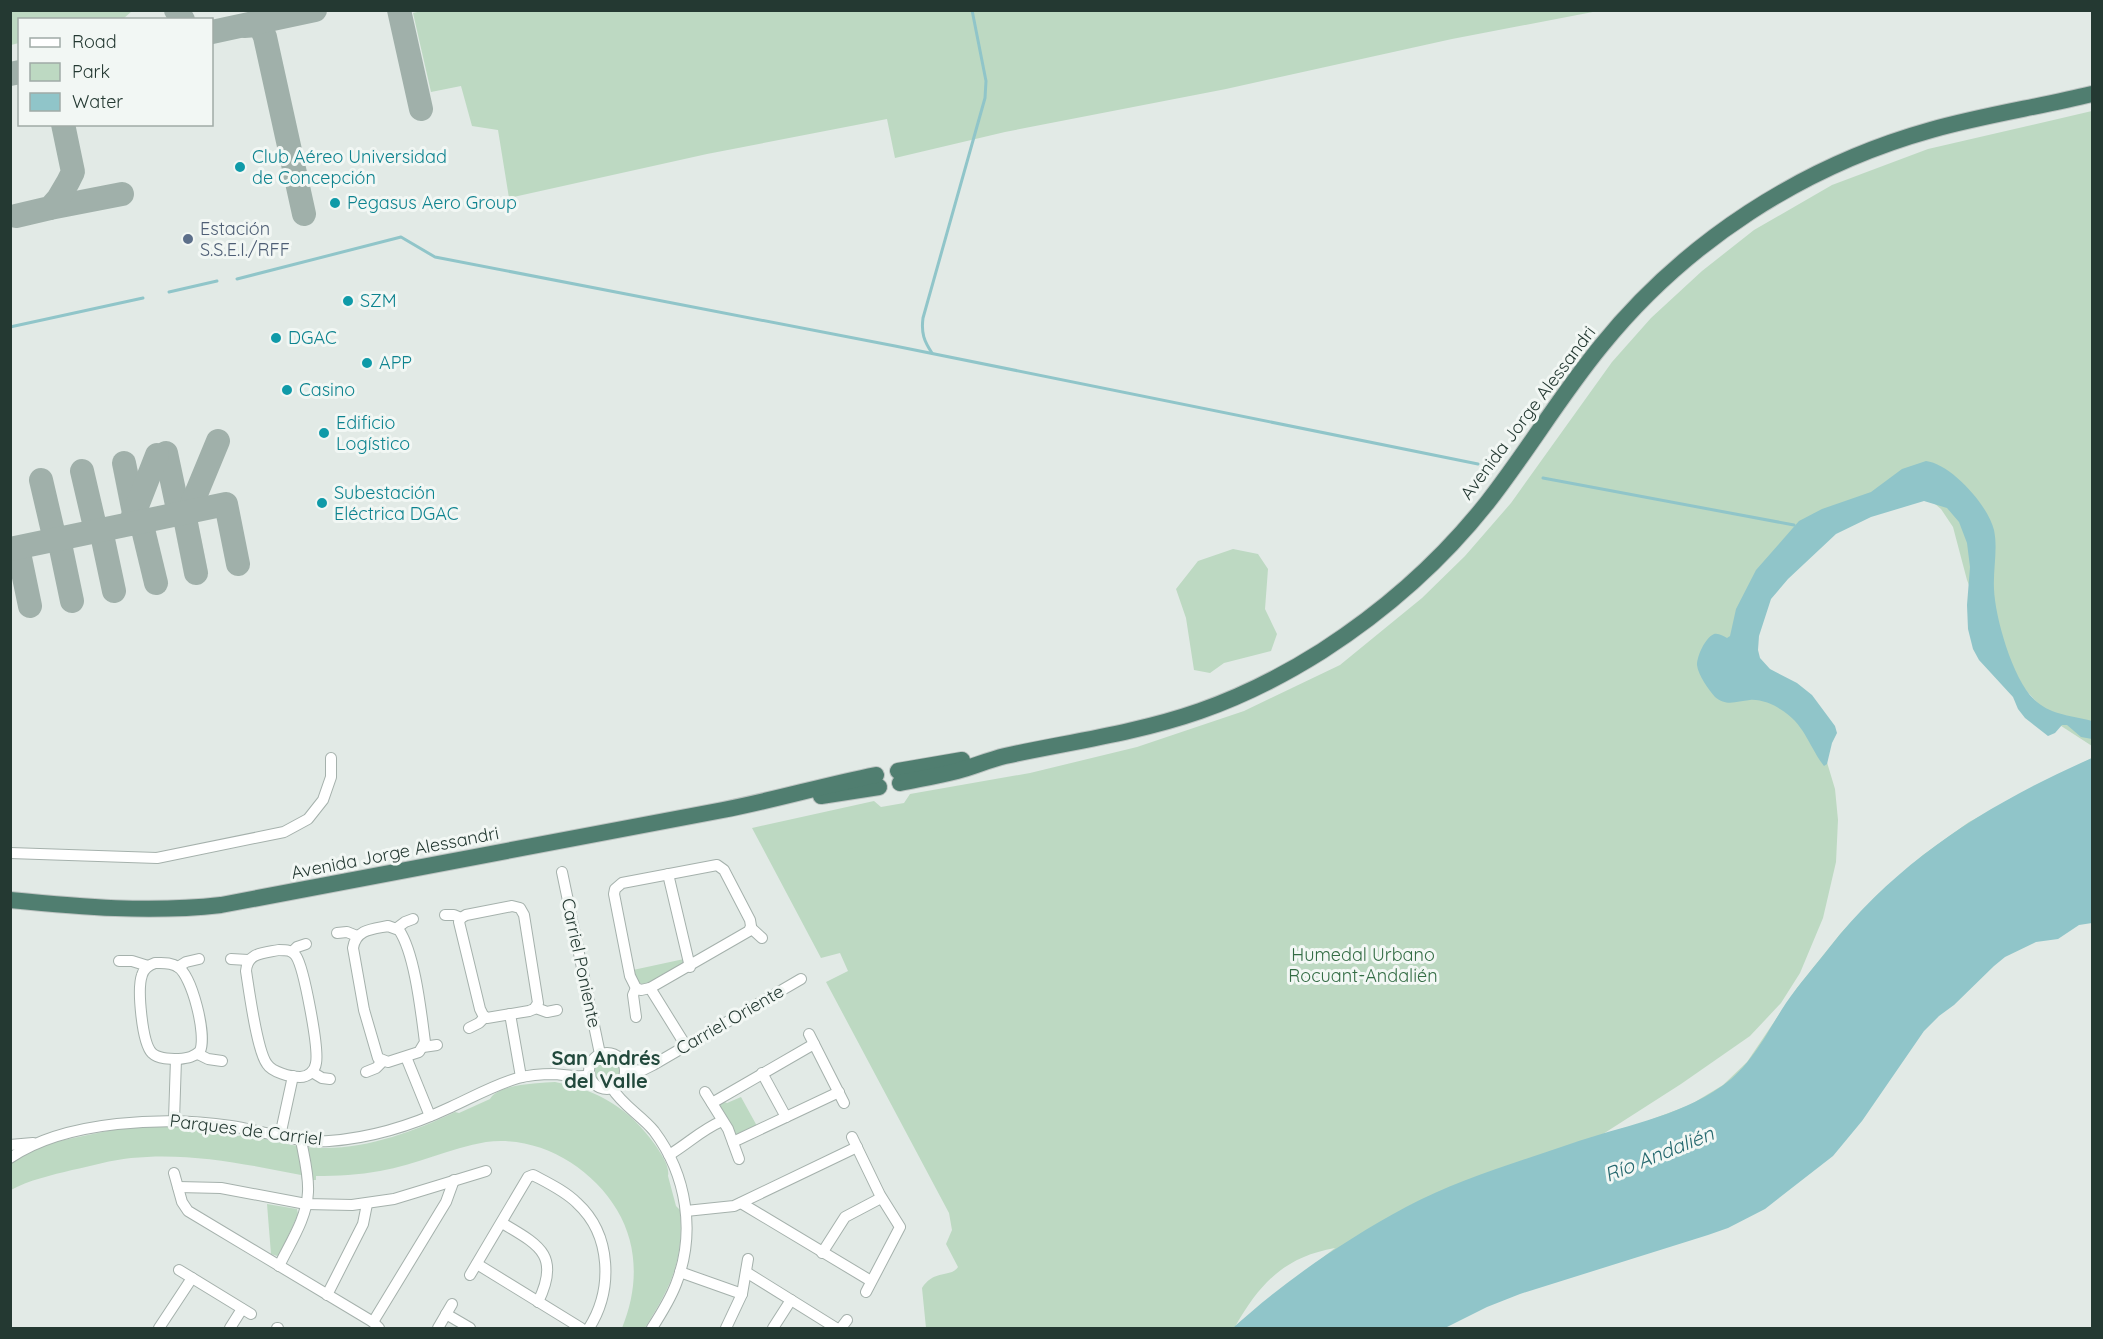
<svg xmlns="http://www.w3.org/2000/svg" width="2103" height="1339" viewBox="0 0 2103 1339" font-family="Quicksand,sans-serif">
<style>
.green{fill:#bdd9c2;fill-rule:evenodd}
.water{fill:#90c5c9}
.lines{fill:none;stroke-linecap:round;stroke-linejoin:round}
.stream{stroke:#90c5c9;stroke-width:3}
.taxiway{stroke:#a0b0aa;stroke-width:24}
.minor-casing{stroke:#a5b1ac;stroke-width:12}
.trunk-casing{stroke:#bdc4c2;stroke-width:18}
.minor{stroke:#fff;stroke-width:10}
.trunk{stroke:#507e70;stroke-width:16}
.culture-dot{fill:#0f9aa8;stroke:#f2f7f4;stroke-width:2}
.service-dot{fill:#5c6f8a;stroke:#f2f7f4;stroke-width:2}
.labels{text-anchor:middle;stroke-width:6;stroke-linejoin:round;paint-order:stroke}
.culture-label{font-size:18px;fill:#0d838f;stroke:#f2f7f4;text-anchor:start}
.service-label{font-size:18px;fill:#4e5e75;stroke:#f2f7f4;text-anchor:start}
.street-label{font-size:18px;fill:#243932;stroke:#f2f7f4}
.park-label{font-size:18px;fill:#336c44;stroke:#f2f7f4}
.neighbourhood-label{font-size:20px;font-weight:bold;fill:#22493c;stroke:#f2f7f4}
.water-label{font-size:20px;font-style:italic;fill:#25686e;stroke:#f2f7f4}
</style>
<rect width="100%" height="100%" fill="#e2eae6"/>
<g class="green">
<path d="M 426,10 L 1598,10 L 1598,11 L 1452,39 L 1226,89 L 1005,132 L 895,158 L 887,119 L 707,154 L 509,198 L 498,130 L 472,126 L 461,86 L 431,92 L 413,13 Z"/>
<path d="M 10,11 L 11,10 L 132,11 L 123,19 L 20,20 L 19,43 L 11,45 Z"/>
<path d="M 2092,111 L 2092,746 L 2055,722 L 2022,686 L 1989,636 L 1967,580 L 1953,527 L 1941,509 L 1929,499 L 1911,496 L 1820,532 L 1746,632 L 1768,696 L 1801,721 L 1823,749 L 1835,789 L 1838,820 L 1836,862 L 1823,918 L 1800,973 L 1781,1003 L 1750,1036 L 1681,1084 L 1603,1134 L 1642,1123 L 1690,1105 L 1723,1085 L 1747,1062 L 1797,988 L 1841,933 L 1877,895 L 1923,855 L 1969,822 L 2092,758 L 1769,1075 L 1276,1328 L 926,1328 L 922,1288 C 934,1269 951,1278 958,1267 L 946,1244 L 952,1230 L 949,1213 L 826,982 L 848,971 L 840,953 L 821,958 L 752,828 L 874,801 L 881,807 L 904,803 L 910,794 L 1030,773 L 1137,747 L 1244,711 L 1340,665 L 1422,598 L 1465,556 L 1511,503 L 1612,362 L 1651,318 L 1702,271 L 1754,230 L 1832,185 L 1928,149 ZM 1335,1248 L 1236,1325 C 1261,1282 1285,1257 1335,1248 Z"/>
<path d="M 1233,549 L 1258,554 L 1268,569 L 1265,609 L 1277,634 L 1271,651 L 1224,663 L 1210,673 L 1194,670 L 1186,618 L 1176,589 L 1198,561 Z"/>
<path d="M 684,959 L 685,962 L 646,985 C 637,984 636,978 633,970 Z"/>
<circle cx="607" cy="1071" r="14"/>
<path d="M 555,1082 C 599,1090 630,1109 656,1146 C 661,1154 670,1166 668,1176 L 676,1206 L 680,1210 C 684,1261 671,1286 645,1328 L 622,1328 C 638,1289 639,1247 617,1210 C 591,1166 538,1135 486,1142 C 450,1148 416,1165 380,1171 C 359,1175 337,1176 316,1176 L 316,1180 L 302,1180 L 301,1175 C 245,1164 189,1152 131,1158 C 111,1160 92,1166 72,1170 C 52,1175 29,1180 11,1190 L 11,1163 L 28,1151 L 49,1143 L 127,1127 L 185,1126 L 239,1136 L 243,1133 C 264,1139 285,1145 307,1147 C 356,1153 411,1133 455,1112 L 459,1113 L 490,1099 C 498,1084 539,1083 555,1082 Z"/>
<path d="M 741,1097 L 757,1126 L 736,1136 L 719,1108 L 722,1101 L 727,1103 Z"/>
<path d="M 267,1204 L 297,1209 L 298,1214 L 280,1254 L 277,1256 L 271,1254 Z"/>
</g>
<g class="water">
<path d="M 1926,461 C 1951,464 1988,505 1994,530 C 1998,549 1993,569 1994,589 C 1995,618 2014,684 2037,702 C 2052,715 2074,716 2092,721 L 2092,739 L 2081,737 L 2067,725 L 2062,725 L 2055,733 L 2048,736 L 2025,718 L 2018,709 L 2013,697 L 1979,660 L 1973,649 L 1968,629 L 1967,605 L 1970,567 L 1967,543 L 1959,522 L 1947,508 L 1924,501 L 1871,517 L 1836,534 L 1788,579 L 1771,599 L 1759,636 L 1758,650 L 1760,658 L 1770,669 L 1797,683 L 1812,695 L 1835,726 L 1837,733 L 1832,743 L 1827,764 L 1824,766 C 1808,745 1805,724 1780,709 C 1773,704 1759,699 1750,700 C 1737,701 1727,707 1715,697 C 1709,690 1698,675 1697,665 C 1697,656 1705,638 1714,634 C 1719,633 1723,636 1727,638 L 1730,636 L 1736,609 L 1756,570 L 1799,521 L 1822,509 L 1871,492 L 1902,469 Z"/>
<path d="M 2092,758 L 2092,923 L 2079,925 L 2058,939 L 2036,942 L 2005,957 L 1994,966 L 1954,1005 L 1939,1016 L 1924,1031 L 1862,1121 L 1833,1156 L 1765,1209 L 1728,1228 L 1708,1235 L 1520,1294 L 1487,1307 L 1445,1328 L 1233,1328 C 1284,1281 1345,1240 1406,1207 C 1457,1180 1515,1163 1570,1144 C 1621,1126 1676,1118 1722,1086 C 1752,1065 1767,1032 1786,1003 C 1799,984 1815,966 1829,948 C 1899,859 1990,803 2092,758 Z"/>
</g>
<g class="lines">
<g class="stream">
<path d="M 237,279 L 401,237 L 435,257 L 895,346 L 1478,464"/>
<path d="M 169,292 L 217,281"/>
<path d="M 10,327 L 143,298"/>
<path d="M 932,353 C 924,341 921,333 923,318 L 985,98 L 986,81 L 972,10"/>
<path d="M 1543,478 L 1794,525"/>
</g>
<g class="taxiway">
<path d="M 176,10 L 183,20"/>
<path d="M 399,10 L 421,109"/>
<path d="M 244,26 C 256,25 261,25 265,37 L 304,214"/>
<path d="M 212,32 L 315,10"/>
<path d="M 10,74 L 20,72"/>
<path d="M 50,208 L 122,194"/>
<path d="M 16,216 L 50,208 L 58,199 L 68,182 L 73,172 L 63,124"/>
<path d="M 166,453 L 179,514"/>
<path d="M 124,463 L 134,513"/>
<path d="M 82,471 L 96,531"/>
<path d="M 41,480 L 55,540"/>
<path d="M 189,511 L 218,441"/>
<path d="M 184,513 L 196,573"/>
<path d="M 141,521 L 156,583"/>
<path d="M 130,524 L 157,455"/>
<path d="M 101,530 L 114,591"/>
<path d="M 59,539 L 72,601"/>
<path d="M 18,548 L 30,606"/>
<path d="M 10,549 L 226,504 L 238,564"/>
</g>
<defs>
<g id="minor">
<path d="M 10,853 L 157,858 L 284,832 L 308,819 L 323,800 L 331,777 L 331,758"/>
<path d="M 717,865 L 724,870 L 750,920 L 751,926 L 749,931 L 650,988 L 641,990 L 636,988 L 630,976 L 614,894 L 615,889 L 622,883 Z"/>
<path d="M 562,872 L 600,1054"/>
<path d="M 668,874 L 690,967"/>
<path d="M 512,906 L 520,908 L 524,915 L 538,1003 L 534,1009 L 529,1011 L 487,1018 L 483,1015 L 480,1009 L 459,922 L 461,918 L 466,915 Z"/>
<path d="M 445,915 L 454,915 L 461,918"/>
<path d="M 388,926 L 399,930 C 415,954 421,1012 425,1042 L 419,1052 L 388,1062 L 378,1058 L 364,1010 L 353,948 C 356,929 373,929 388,926 Z"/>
<path d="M 397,928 L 405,922 L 413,919"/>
<path d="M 751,928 L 762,938"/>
<path d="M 337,933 L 347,932 L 357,936"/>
<path d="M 279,950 C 286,950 292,950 296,956 C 304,968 319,1048 316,1063 C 315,1071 308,1077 300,1077 C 290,1077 272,1072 267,1064 C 257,1051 249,990 246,971 C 247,952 265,953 279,950 Z"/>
<path d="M 292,952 L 297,947 L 306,944"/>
<path d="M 231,959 L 248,960"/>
<path d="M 119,961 L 132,961 L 148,966"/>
<path d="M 155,963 C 163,963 171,962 178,967 C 192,976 207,1035 200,1051 C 194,1057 188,1058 179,1059 C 171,1059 158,1059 152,1053 C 142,1043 137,989 142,975 C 144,968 149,965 155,963 Z"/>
<path d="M 178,967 L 186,962 L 199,959"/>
<path d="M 636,988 L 633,995 L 636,1017"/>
<path d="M 650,988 L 686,1046"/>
<path d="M 536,1008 L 547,1012 L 557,1010"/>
<path d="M 510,1014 L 521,1077"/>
<path d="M 469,1028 L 479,1023 L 485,1017"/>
<path d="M 809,1034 L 844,1103"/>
<path d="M 423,1047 L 437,1045"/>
<circle cx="607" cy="1071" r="18"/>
<path d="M 198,1054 L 208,1059 L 222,1061"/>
<path d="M 406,1057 L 430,1116"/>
<path d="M 625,1071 L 643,1070 L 653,1065 L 801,979"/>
<path d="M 312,1072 L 322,1078 L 330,1079"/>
<path d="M 366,1072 L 376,1068 L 382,1062"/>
<path d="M 762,1073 L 786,1117"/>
<path d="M 612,1088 C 622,1105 642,1116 654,1131 C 687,1175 696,1233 676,1284 C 670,1300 661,1314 652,1328"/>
<path d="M 705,1092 L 728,1129 L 739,1159"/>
<path d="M 712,1103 L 814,1044"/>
<path d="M 174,1120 L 176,1059"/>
<path d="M 280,1136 L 293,1076"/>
<path d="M 852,1137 L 880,1195 L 900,1227 L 866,1292"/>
<path d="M 733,1142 L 839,1092"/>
<path d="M 10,1145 L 33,1143"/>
<path d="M 669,1155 C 689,1143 701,1130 722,1121"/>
<path d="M 10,1158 C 65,1120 167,1116 231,1126 C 263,1131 296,1143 329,1141 C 371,1138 413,1125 451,1107 C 473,1097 494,1085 518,1078 C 529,1075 542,1074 554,1074 C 566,1075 577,1078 590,1075"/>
<path d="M 174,1173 L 182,1202 L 188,1211 L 373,1322 L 379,1328"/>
<path d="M 178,1187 L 221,1188 L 306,1204 L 352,1205 L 394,1199 L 486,1171"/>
<path d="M 741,1203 L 871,1281"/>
<path d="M 686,1211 L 734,1206 L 857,1147"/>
<path d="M 502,1223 C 539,1245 561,1255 538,1302"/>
<path d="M 822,1253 L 845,1217 L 881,1198"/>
<path d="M 477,1264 L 581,1328"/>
<path d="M 279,1266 C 290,1243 307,1218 308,1192 C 309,1175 304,1157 301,1140"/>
<path d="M 179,1270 L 251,1314"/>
<path d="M 680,1272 L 742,1294"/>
<path d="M 746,1272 L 836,1328"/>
<path d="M 470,1275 L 528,1177 L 533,1175 C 548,1183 565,1191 577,1203 C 612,1235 613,1290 589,1328"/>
<path d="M 327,1295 L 363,1224 L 367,1204"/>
<path d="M 446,1314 L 470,1328"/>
<path d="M 373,1322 L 446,1202 L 454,1180"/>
<path d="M 159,1328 L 192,1278"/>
<path d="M 230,1328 L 242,1309"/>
<path d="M 277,1328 L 278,1328"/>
<path d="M 438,1328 L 452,1304"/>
<path d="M 726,1328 L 742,1294 L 748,1259"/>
<path d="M 773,1328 L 791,1300"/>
<path d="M 841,1328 L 847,1320"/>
</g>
<g id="trunk">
<path d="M 898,771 L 962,760"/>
<path d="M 900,783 C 919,779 938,776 957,771 C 973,767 988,760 1005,756 C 1070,742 1137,733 1200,711 C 1243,696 1284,675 1322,651 C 1384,611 1441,561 1487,503 C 1527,452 1560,396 1601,346 C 1685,242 1802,166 1931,130 C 1984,115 2039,107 2092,94"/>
<path d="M 821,796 L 879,787"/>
<path d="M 10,900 C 81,907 150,913 221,905 L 723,810 C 775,800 825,785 876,775"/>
</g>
</defs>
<use href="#minor" class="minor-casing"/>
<use href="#trunk" class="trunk-casing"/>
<use href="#minor" class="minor"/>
<use href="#trunk" class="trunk"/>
</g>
<g class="culture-dot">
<circle cx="240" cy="167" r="6"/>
<circle cx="335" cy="203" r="6"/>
<circle cx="348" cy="301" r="6"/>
<circle cx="276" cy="338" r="6"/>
<circle cx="367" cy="363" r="6"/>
<circle cx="287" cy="390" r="6"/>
<circle cx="324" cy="433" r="6"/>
<circle cx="322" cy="503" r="6"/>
</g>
<circle class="service-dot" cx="188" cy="239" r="6"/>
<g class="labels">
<g class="culture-label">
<text x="252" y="163">Club Aéreo Universidad<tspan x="252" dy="21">de Concepción</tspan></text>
<text x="347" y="209">Pegasus Aero Group</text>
<text x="360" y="307">SZM</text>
<text x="288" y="344">DGAC</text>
<text x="379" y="369">APP</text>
<text x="299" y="396">Casino</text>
<text x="336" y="429">Edificio<tspan x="336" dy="21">Logístico</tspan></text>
<text x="334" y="499">Subestación<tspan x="334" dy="21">Eléctrica DGAC</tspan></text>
</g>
<g class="service-label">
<text x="200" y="235">Estación<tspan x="200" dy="21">S.S.E.I./RFF</tspan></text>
</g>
<g class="street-label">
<text transform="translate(1528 413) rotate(-53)" y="6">Avenida Jorge Alessandri</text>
<text transform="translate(395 853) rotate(-11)" y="6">Avenida Jorge Alessandri</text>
<text transform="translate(581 963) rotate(78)" y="6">Carriel Poniente</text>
<text transform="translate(730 1020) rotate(-30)" y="6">Carriel Oriente</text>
<text transform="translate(246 1130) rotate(7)" y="6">Parques de Carriel</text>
</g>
<g class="park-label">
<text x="1363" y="961">Humedal Urbano<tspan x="1363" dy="21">Rocuant-Andalién</tspan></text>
</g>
<g class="neighbourhood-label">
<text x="606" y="1065">San Andrés<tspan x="606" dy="23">del Valle</tspan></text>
</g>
<g class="water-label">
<text transform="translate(1659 1154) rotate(-22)" y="7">Río Andalién</text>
</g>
</g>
<rect width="2103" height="1339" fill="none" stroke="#243932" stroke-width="24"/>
<rect x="18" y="18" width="195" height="108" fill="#f2f7f4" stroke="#a0aba6" stroke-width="1.5"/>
<rect x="30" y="38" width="30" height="9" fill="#ffffff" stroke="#a0aba6" stroke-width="1.5"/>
<text x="72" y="48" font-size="18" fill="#243932">Road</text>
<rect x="30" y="63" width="30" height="18" fill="#bdd9c2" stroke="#a0aba6" stroke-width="1.5"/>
<text x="72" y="78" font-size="18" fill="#243932">Park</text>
<rect x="30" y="93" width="30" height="18" fill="#90c5c9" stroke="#a0aba6" stroke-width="1.5"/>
<text x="72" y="108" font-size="18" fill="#243932">Water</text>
</svg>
